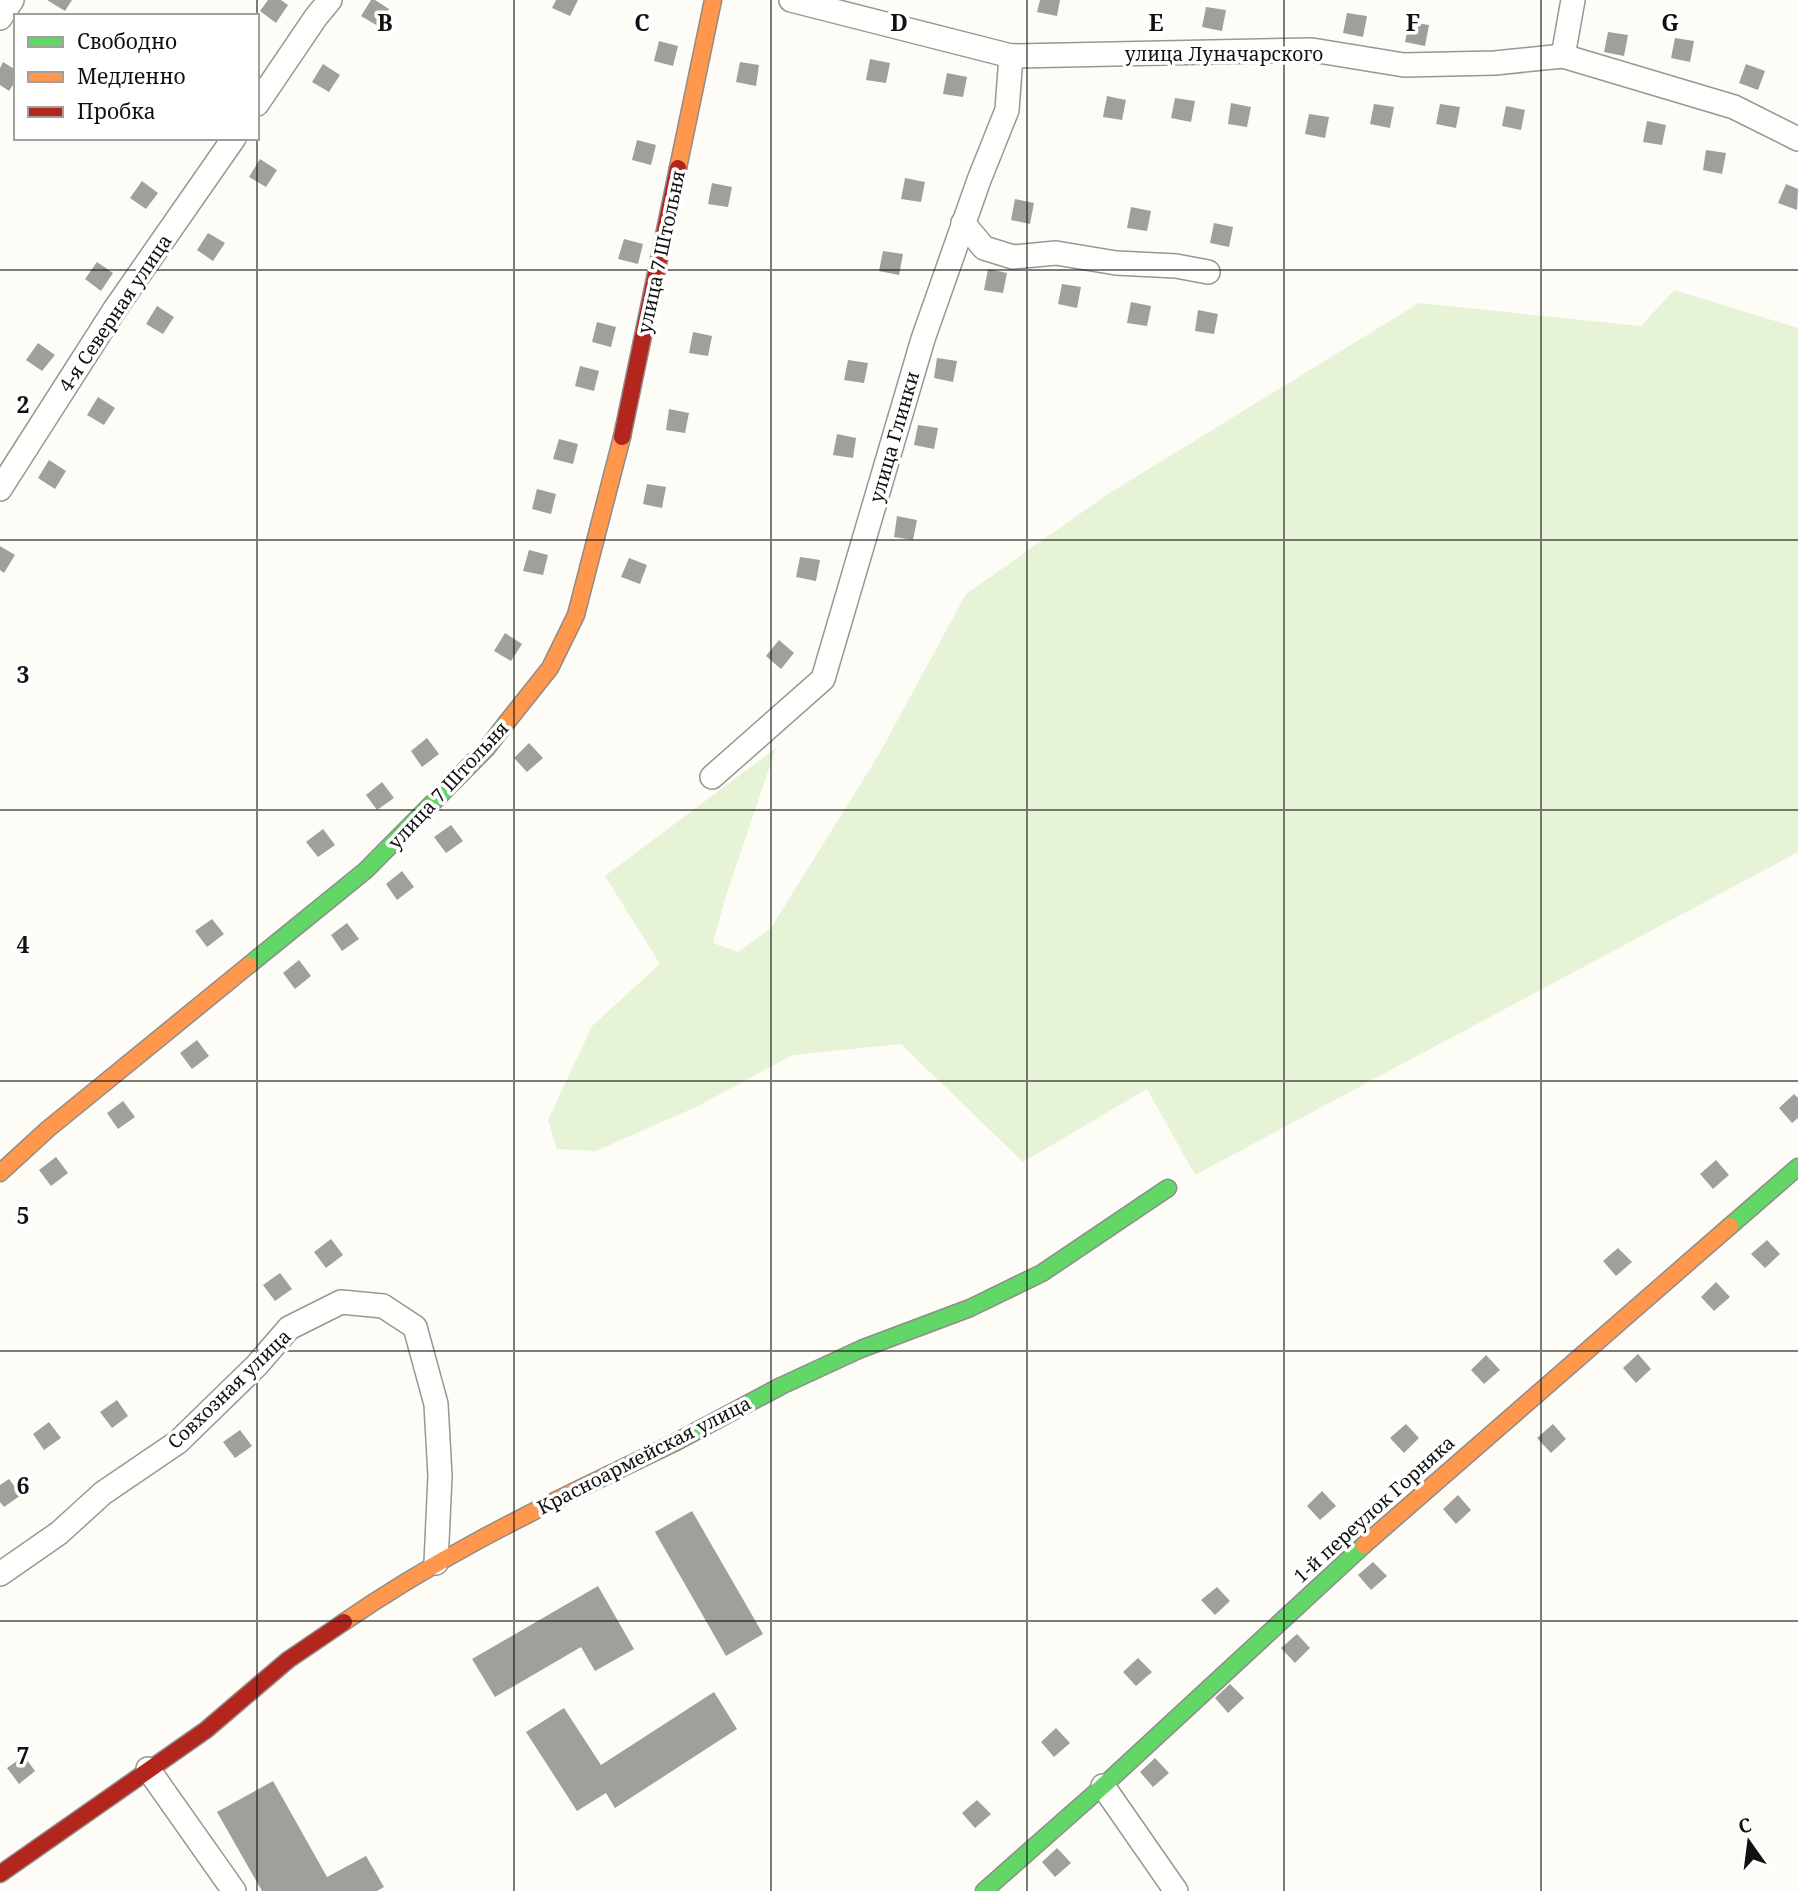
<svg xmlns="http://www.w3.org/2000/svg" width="1798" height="1891" viewBox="0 0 1798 1891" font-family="'Noto Serif',serif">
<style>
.green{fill:#e7f3d7}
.building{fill:#a19f9c}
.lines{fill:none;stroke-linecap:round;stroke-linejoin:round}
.street-casing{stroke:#979795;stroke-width:26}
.fast-casing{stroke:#8e8d8b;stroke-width:19}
.slow-casing{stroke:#8e8d8b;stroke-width:19}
.jam-casing{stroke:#8e8d8b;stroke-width:19}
.street{stroke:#fffffe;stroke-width:23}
.fast{stroke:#63d668;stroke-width:16}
.slow{stroke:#ff974d;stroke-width:16}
.jam{stroke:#b3261e;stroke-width:16}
.grid{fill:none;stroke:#111;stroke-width:2;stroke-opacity:0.55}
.labels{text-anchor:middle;stroke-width:7;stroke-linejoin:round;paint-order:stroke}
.street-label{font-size:19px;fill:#111;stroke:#fff}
.grid-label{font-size:23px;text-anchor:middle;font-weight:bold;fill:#111;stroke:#fff;stroke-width:7;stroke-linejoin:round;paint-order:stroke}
</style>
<rect width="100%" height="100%" fill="#fdfcf7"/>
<path class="green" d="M 1674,290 L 1798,328 L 1798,852 L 1195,1175 L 1147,1089 L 1023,1162 L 901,1044 L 793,1055 L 696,1107 L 596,1151 L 557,1149 L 548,1120 L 592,1026 L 660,964 L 605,876 L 776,748 L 725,899 L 713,943 L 738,952 L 771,928 L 878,756 L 966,594 L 1108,494 L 1419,303 L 1641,326 Z"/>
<g class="building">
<path d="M 47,0 L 72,0 L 65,11 Z"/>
<path d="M 268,0 L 281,0 L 288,5 L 276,23 L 260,11 Z"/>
<path d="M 371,0 L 375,0 L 389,9 L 378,26 L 361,16 Z"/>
<path d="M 556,0 L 578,0 L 570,16 L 552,8 Z"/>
<path d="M 1040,0 L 1060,0 L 1057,16 L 1037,12 Z"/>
<path d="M 1206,7 L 1226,10 L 1222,31 L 1202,27 Z"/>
<path d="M 1347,13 L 1367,16 L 1363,37 L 1343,33 Z"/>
<path d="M 1409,22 L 1429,25 L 1425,46 L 1405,42 Z"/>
<path d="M 1608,32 L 1628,35 L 1624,56 L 1604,52 Z"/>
<path d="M 1675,38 L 1694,41 L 1690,62 L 1671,58 Z"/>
<path d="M 659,41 L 678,46 L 673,66 L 654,61 Z"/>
<path d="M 870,59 L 890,63 L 886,83 L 866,80 Z"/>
<path d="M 3,62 L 16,70 L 16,80 L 9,91 L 0,85 L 0,68 Z"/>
<path d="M 740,62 L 759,65 L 756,86 L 736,82 Z"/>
<path d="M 323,64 L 340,75 L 329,92 L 312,82 Z"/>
<path d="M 1746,64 L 1765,71 L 1758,90 L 1739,83 Z"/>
<path d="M 947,73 L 967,77 L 963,97 L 943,94 Z"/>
<path d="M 1107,96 L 1126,100 L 1122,120 L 1103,117 Z"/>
<path d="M 1175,98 L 1195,101 L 1191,122 L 1171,118 Z"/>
<path d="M 1231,103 L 1251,107 L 1247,127 L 1228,124 Z"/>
<path d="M 1374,104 L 1394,107 L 1390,128 L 1370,124 Z"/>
<path d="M 1440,104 L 1460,107 L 1456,128 L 1436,124 Z"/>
<path d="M 1506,106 L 1525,110 L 1521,130 L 1502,126 Z"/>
<path d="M 1309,114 L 1329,117 L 1325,138 L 1305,134 Z"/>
<path d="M 1647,121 L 1666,125 L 1662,145 L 1643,142 Z"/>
<path d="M 637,140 L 656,145 L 651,165 L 632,160 Z"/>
<path d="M 1706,150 L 1726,153 L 1722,174 L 1703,170 Z"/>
<path d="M 260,159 L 277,170 L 266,187 L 249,177 Z"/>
<path d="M 905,178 L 925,182 L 921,202 L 901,199 Z"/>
<path d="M 142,181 L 158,193 L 146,209 L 130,198 Z"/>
<path d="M 712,183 L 732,187 L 728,207 L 708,204 Z"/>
<path d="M 1786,184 L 1798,189 L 1797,210 L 1778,203 Z"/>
<path d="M 1015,199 L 1034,203 L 1030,224 L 1011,220 Z"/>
<path d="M 1131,207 L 1151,211 L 1147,231 L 1127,228 Z"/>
<path d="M 1214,223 L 1233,227 L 1229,247 L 1210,243 Z"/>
<path d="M 208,233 L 225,243 L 213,261 L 197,250 Z"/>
<path d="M 624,239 L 643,244 L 638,264 L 618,259 Z"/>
<path d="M 883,251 L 903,254 L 899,275 L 879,271 Z"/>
<path d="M 97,262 L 113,273 L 101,291 L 85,279 Z"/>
<path d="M 988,269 L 1007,273 L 1003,293 L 984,290 Z"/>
<path d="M 1062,284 L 1081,287 L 1077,308 L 1058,304 Z"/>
<path d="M 1131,302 L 1151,306 L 1147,326 L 1127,323 Z"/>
<path d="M 157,306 L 174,317 L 163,334 L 146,324 Z"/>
<path d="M 1198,310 L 1218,314 L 1214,334 L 1195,331 Z"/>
<path d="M 597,322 L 616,327 L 611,347 L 592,342 Z"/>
<path d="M 693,332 L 712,336 L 708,356 L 689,353 Z"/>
<path d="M 38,343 L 55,355 L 42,371 L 26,360 Z"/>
<path d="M 937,358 L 957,361 L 953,382 L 934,378 Z"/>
<path d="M 848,360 L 868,363 L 864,383 L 844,380 Z"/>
<path d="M 580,366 L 599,371 L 594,391 L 575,386 Z"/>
<path d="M 98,397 L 115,408 L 104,425 L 87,415 Z"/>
<path d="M 669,409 L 689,413 L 685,433 L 666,430 Z"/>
<path d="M 918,425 L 938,428 L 934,449 L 914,445 Z"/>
<path d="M 837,434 L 856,438 L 853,458 L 833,455 Z"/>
<path d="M 559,439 L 578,444 L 573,464 L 553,459 Z"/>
<path d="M 49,460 L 66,471 L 55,489 L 38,478 Z"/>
<path d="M 647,484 L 666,487 L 662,508 L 643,504 Z"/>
<path d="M 537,489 L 556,494 L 551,514 L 532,509 Z"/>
<path d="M 897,516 L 917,520 L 913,540 L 894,537 Z"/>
<path d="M 0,546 L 15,555 L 4,573 L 0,570 Z"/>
<path d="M 529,550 L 548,555 L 543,575 L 523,571 Z"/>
<path d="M 800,557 L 820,560 L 816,581 L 796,577 Z"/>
<path d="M 629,558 L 647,565 L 640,584 L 621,577 Z"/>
<path d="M 505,633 L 522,644 L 511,661 L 494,651 Z"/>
<path d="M 779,640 L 794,653 L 781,669 L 766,656 Z"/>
<path d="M 427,738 L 439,754 L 422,767 L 411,751 Z"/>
<path d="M 529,743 L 543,758 L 527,772 L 514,758 Z"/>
<path d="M 382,782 L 394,798 L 377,810 L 366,795 Z"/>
<path d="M 451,825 L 463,841 L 446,853 L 434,837 Z"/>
<path d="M 323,829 L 335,845 L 318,857 L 306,842 Z"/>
<path d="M 402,871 L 414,887 L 397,900 L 386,884 Z"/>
<path d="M 212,919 L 224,934 L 207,947 L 195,931 Z"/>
<path d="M 347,923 L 359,939 L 342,951 L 331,935 Z"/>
<path d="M 299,960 L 311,976 L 295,989 L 283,973 Z"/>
<path d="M 197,1040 L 209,1056 L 192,1069 L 180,1053 Z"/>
<path d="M 1794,1094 L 1798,1098 L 1798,1118 L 1792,1123 L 1779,1108 Z"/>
<path d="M 123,1101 L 135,1117 L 118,1129 L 107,1113 Z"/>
<path d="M 56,1157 L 68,1173 L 51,1186 L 39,1170 Z"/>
<path d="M 1716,1160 L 1729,1175 L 1713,1189 L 1700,1174 Z"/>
<path d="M 331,1239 L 343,1255 L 326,1268 L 314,1252 Z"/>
<path d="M 1767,1240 L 1780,1254 L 1765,1268 L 1751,1254 Z"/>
<path d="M 1618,1248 L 1632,1262 L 1616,1276 L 1603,1261 Z"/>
<path d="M 280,1273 L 292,1289 L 275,1301 L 263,1285 Z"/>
<path d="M 1716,1282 L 1730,1297 L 1714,1311 L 1701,1297 Z"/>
<path d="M 1638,1354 L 1651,1369 L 1636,1383 L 1623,1368 Z"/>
<path d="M 1486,1355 L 1500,1370 L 1484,1384 L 1471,1370 Z"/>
<path d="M 117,1400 L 128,1416 L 112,1428 L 100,1412 Z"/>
<path d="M 49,1422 L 61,1438 L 44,1450 L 33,1434 Z"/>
<path d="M 1406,1424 L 1419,1438 L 1404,1453 L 1390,1438 Z"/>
<path d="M 1553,1424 L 1566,1439 L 1551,1453 L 1537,1438 Z"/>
<path d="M 240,1430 L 252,1446 L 235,1458 L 223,1442 Z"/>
<path d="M 9,1479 L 21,1495 L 4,1507 L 0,1502 L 0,1485 Z"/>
<path d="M 1322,1491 L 1336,1506 L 1320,1520 L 1307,1506 Z"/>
<path d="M 1458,1495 L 1471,1510 L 1456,1524 L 1443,1509 Z"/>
<path d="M 692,1511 L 763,1634 L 726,1656 L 655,1532 Z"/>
<path d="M 1373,1562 L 1387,1576 L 1371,1590 L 1358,1575 Z"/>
<path d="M 598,1586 L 634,1649 L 595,1671 L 581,1647 L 495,1697 L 472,1659 Z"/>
<path d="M 1217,1587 L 1230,1601 L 1215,1615 L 1201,1600 Z"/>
<path d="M 1297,1634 L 1310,1648 L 1295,1663 L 1281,1648 Z"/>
<path d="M 1138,1658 L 1152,1672 L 1136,1686 L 1123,1672 Z"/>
<path d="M 1230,1684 L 1244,1698 L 1228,1713 L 1215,1698 Z"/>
<path d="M 714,1692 L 737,1729 L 615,1808 L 606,1793 L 577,1811 L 526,1732 L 564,1708 L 601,1765 Z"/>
<path d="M 1056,1728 L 1070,1743 L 1054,1757 L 1041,1742 Z"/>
<path d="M 24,1756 L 35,1771 L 19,1784 L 7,1768 Z"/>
<path d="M 1155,1758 L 1169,1773 L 1153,1787 L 1140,1772 Z"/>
<path d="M 273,1781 L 327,1877 L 366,1856 L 384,1887 L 377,1891 L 262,1891 L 217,1812 Z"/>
<path d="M 977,1800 L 991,1814 L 975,1828 L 962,1813 Z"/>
<path d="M 1057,1848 L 1071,1863 L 1055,1877 L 1042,1862 Z"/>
</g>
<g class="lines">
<defs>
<g id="street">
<path d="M 791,0 L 1011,56 L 1312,50 L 1404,65 L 1495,63 L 1563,56 L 1734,107 L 1798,139"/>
<path d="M 0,18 L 12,0"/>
<path d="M 1563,56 L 1573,0"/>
<path d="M 257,104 L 316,17 L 330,0"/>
<path d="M 963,223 L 984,248 L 1013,257 L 1056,253 L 1116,263 L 1176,266 L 1208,272"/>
<path d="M 0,489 L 115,309 L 234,138"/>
<path d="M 712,777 L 823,679 L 923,339 L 979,180 L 1007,110 L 1011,56"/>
<path d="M 0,1574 L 59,1533 L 103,1493 L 178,1442 L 257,1365 L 289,1328 L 341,1302 L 383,1306 L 415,1327 L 436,1404 L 440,1476 L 436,1563"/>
<path d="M 148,1769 L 234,1891"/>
<path d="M 1103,1786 L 1176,1891"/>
</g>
<g id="fast">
<path d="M 249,965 L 366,870 L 487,748 L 507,722"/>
<path d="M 1730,1226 L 1798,1167"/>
<path d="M 610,1474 L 674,1443 L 781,1386 L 861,1349 L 970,1308 L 1042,1273 L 1168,1188"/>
<path d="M 984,1891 L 1103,1786 L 1364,1545"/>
</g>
<g id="slow">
<path d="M 678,168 L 713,0"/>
<path d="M 507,722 L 550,668 L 576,615 L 622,437"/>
<path d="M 0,1173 L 48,1129 L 249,965"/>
<path d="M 1364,1545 L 1730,1226"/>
<path d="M 344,1622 C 428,1564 518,1518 610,1474"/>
</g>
<g id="jam">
<path d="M 622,437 L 678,168"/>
<path d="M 0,1874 L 206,1730 L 288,1660 L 344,1622"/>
</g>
</defs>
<use href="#street" class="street-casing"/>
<use href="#fast" class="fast-casing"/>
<use href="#slow" class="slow-casing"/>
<use href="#jam" class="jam-casing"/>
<use href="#street" class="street"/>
<use href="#fast" class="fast"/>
<use href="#slow" class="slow"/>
<use href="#jam" class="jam"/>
</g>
<path class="grid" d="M 257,0 L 257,16M 514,0 L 514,1891M 771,0 L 771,1891M 1027,0 L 1027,1891M 1284,0 L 1284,1891M 1541,0 L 1541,1891M 257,138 L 257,1891M 0,270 L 1798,270M 0,540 L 1798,540M 0,810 L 1798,810M 0,1081 L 1798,1081M 0,1351 L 1798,1351M 0,1621 L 1798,1621"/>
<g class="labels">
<g class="street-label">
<text x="1224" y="61">улица Луначарского</text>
<text transform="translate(661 252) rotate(-78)" y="7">улица 7 Штольня</text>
<text transform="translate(115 313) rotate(-56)" y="7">4-я Северная улица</text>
<text transform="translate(894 437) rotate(-74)" y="7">улица Глинки</text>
<text transform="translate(448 785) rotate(-47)" y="7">улица 7 Штольня</text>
<text transform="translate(229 1389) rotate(-44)" y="7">Совхозная улица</text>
<text transform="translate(644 1455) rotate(-27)" y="7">Красноармейская улица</text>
<text transform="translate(1374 1509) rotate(-42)" y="7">1-й переулок Горняка</text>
</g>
</g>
<g class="grid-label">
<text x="385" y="31">B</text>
<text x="642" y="31">C</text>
<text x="899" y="31">D</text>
<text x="1156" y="31">E</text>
<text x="1413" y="31">F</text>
<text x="1670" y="31">G</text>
<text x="23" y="413">2</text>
<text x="23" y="683">3</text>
<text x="23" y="953">4</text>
<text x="23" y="1224">5</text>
<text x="23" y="1494">6</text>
<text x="23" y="1764">7</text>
</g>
<rect x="14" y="14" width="245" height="126" fill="#ffffff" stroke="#a0a0a0" stroke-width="2"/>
<rect x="28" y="37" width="35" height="10" fill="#63d668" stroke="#a0a0a0" stroke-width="2"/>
<text x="77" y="49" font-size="21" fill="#111111">Свободно</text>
<rect x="28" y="72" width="35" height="10" fill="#ff974d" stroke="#a0a0a0" stroke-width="2"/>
<text x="77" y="84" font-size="21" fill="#111111">Медленно</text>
<rect x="28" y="107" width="35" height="10" fill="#b3261e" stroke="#a0a0a0" stroke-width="2"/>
<text x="77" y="119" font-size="21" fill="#111111">Пробка</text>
<g transform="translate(1749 1842) rotate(346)" stroke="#ffffff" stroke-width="5" paint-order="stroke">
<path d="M0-5L12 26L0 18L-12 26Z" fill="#111111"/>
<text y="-10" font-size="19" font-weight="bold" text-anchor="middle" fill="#111111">С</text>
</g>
</svg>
